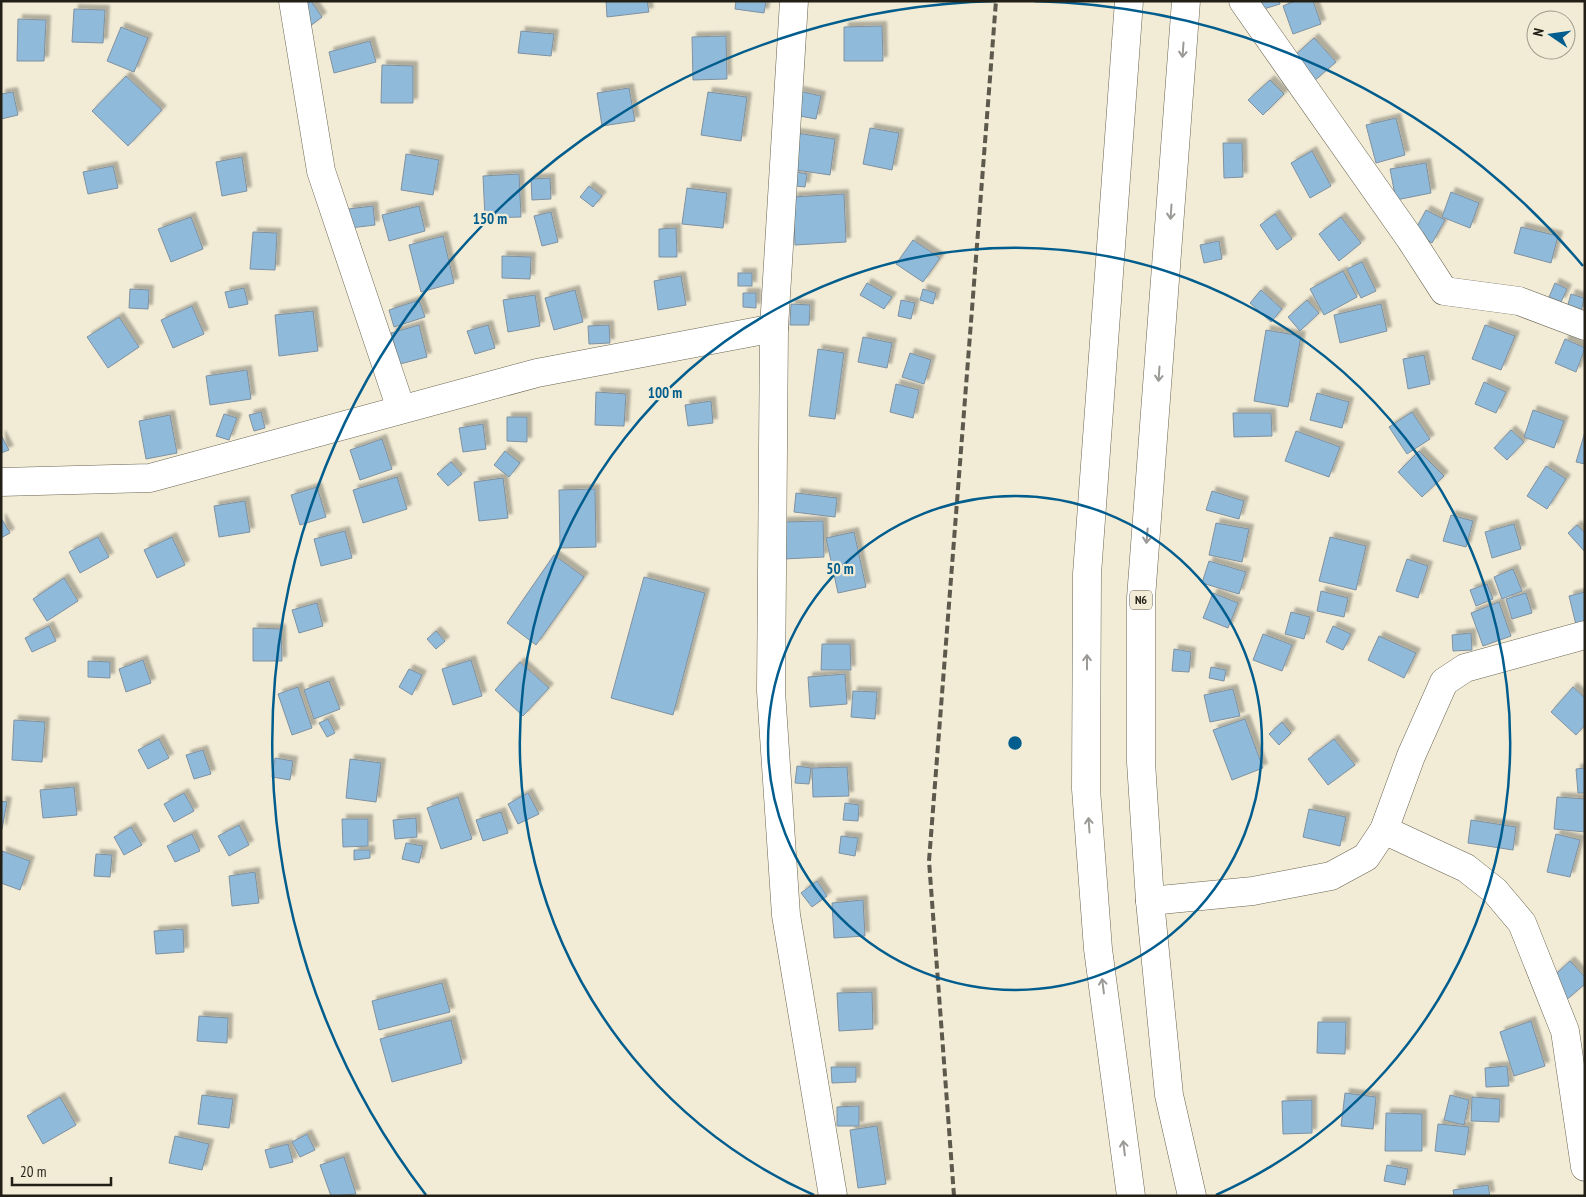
<svg xmlns="http://www.w3.org/2000/svg" width="1586" height="1197" viewBox="0 0 1586 1197" font-family="'PT Sans Narrow',sans-serif">
<style>
.building{fill:#90bada;stroke:#7f91a0;filter:url(#shadow)}
.lines{fill:none;stroke-linecap:round;stroke-linejoin:round}
.minor-casing{stroke:#696451;stroke-width:29}
.trunk-casing{stroke:#696451;stroke-width:29}
.minor{stroke:#fff;stroke-width:28}
.trunk{stroke:#fff;stroke-width:28}
.rail{stroke:#5d594d;stroke-width:4;stroke-dasharray:8 4;stroke-linecap:butt}
.oneway{stroke:#9c9a97}
.ring{fill:none;stroke:#005d8d;stroke-width:2.5}
.labels{text-anchor:middle;stroke-width:4.5;stroke-linejoin:round;paint-order:stroke}
.shield{fill:#f2ecd6;stroke:#605c50;stroke-width:1}
.shield-label{font-size:12px;font-weight:bold;fill:#221f17}
.centre{fill:#005d8d;stroke:#f2ecd6;stroke-width:2.5}
.ring-label{font-size:15px;text-anchor:middle;font-weight:bold;fill:#005d8d;stroke:#f2ecd6;stroke-width:4.5;stroke-linejoin:round;paint-order:stroke}
</style>
<defs>
<filter id="shadow"><feDropShadow dx="4.5" dy="-4.5" stdDeviation="1" flood-color="#0004"/></filter>
</defs>
<rect width="100%" height="100%" fill="#f2ecd6"/>
<g class="building">
<path d="M 311,1 L 322,17 L 309,27 L 297,10 Z"/>
<path d="M 606,1 L 647,1 L 649,12 L 607,17 Z"/>
<path d="M 736,1 L 766,1 L 764,13 L 735,9 Z"/>
<path d="M 1251,1 L 1279,1 L 1280,4 L 1254,12 Z"/>
<path d="M 1295,1 L 1313,1 L 1321,24 L 1293,34 L 1283,6 Z"/>
<path d="M 74,9 L 105,10 L 103,43 L 72,42 Z"/>
<path d="M 18,19 L 46,20 L 44,61 L 17,61 Z"/>
<path d="M 882,26 L 883,61 L 844,61 L 844,27 Z"/>
<path d="M 121,27 L 148,38 L 134,72 L 107,61 Z"/>
<path d="M 521,31 L 554,34 L 551,56 L 518,53 Z"/>
<path d="M 726,36 L 727,79 L 693,80 L 692,37 Z"/>
<path d="M 1314,38 L 1336,62 L 1313,82 L 1292,58 Z"/>
<path d="M 370,41 L 376,62 L 334,73 L 329,52 Z"/>
<path d="M 382,65 L 413,66 L 413,103 L 381,103 Z"/>
<path d="M 126,76 L 162,110 L 128,146 L 92,111 Z"/>
<path d="M 1270,80 L 1284,94 L 1263,115 L 1248,100 Z"/>
<path d="M 629,88 L 635,121 L 602,126 L 597,93 Z"/>
<path d="M 799,91 L 821,96 L 816,119 L 794,115 Z"/>
<path d="M 13,92 L 18,115 L 1,119 L 1,94 Z"/>
<path d="M 708,92 L 747,97 L 741,141 L 701,135 Z"/>
<path d="M 1396,118 L 1405,155 L 1376,163 L 1366,125 Z"/>
<path d="M 870,128 L 899,133 L 892,170 L 863,164 Z"/>
<path d="M 796,133 L 835,139 L 830,175 L 790,169 Z"/>
<path d="M 1223,143 L 1242,143 L 1243,177 L 1224,178 Z"/>
<path d="M 1312,151 L 1331,186 L 1310,198 L 1291,163 Z"/>
<path d="M 406,154 L 439,160 L 433,195 L 401,190 Z"/>
<path d="M 242,157 L 247,191 L 222,196 L 216,162 Z"/>
<path d="M 1426,163 L 1431,193 L 1396,200 L 1390,169 Z"/>
<path d="M 113,166 L 118,188 L 88,194 L 83,172 Z"/>
<path d="M 791,171 L 807,174 L 805,187 L 788,185 Z"/>
<path d="M 519,174 L 521,217 L 485,218 L 483,176 Z"/>
<path d="M 550,178 L 551,199 L 532,200 L 531,179 Z"/>
<path d="M 589,186 L 602,196 L 593,207 L 580,197 Z"/>
<path d="M 687,188 L 727,193 L 723,228 L 682,224 Z"/>
<path d="M 1451,192 L 1479,203 L 1470,228 L 1442,217 Z"/>
<path d="M 844,194 L 846,242 L 795,245 L 793,197 Z"/>
<path d="M 373,206 L 375,225 L 350,228 L 348,209 Z"/>
<path d="M 419,206 L 425,231 L 389,241 L 382,215 Z"/>
<path d="M 1426,210 L 1445,220 L 1432,243 L 1414,232 Z"/>
<path d="M 551,212 L 558,242 L 542,246 L 534,216 Z"/>
<path d="M 1275,214 L 1292,239 L 1277,250 L 1260,225 Z"/>
<path d="M 191,217 L 203,249 L 171,262 L 158,229 Z"/>
<path d="M 1341,217 L 1361,243 L 1339,261 L 1319,234 Z"/>
<path d="M 1521,227 L 1558,236 L 1551,263 L 1514,253 Z"/>
<path d="M 676,228 L 677,257 L 659,257 L 659,229 Z"/>
<path d="M 253,232 L 277,233 L 275,270 L 250,269 Z"/>
<path d="M 443,236 L 454,283 L 421,292 L 409,245 Z"/>
<path d="M 913,240 L 940,258 L 923,282 L 896,264 Z"/>
<path d="M 1219,241 L 1222,259 L 1204,263 L 1200,245 Z"/>
<path d="M 502,256 L 531,257 L 530,279 L 502,278 Z"/>
<path d="M 1362,262 L 1376,291 L 1361,298 L 1347,269 Z"/>
<path d="M 1343,271 L 1357,297 L 1324,315 L 1310,289 Z"/>
<rect x="738" y="273" width="14" height="13"/>
<path d="M 681,276 L 686,305 L 658,310 L 654,281 Z"/>
<path d="M 867,283 L 892,297 L 884,309 L 860,295 Z"/>
<path d="M 1555,283 L 1567,289 L 1561,302 L 1549,297 Z"/>
<path d="M 244,288 L 248,304 L 229,308 L 225,292 Z"/>
<path d="M 130,289 L 149,290 L 148,309 L 129,308 Z"/>
<path d="M 923,289 L 936,293 L 933,304 L 920,300 Z"/>
<path d="M 575,290 L 583,322 L 554,330 L 545,298 Z"/>
<path d="M 1261,290 L 1282,309 L 1271,322 L 1250,303 Z"/>
<path d="M 743,293 L 756,293 L 756,308 L 743,307 Z"/>
<path d="M 1571,294 L 1584,298 L 1581,312 L 1567,308 Z"/>
<path d="M 535,295 L 540,326 L 508,332 L 503,300 Z"/>
<path d="M 419,300 L 425,317 L 394,327 L 389,310 Z"/>
<path d="M 901,300 L 915,303 L 911,319 L 898,316 Z"/>
<path d="M 1307,300 L 1319,313 L 1300,331 L 1288,317 Z"/>
<path d="M 791,304 L 810,305 L 809,325 L 790,325 Z"/>
<path d="M 1381,304 L 1387,331 L 1340,343 L 1334,315 Z"/>
<path d="M 192,306 L 204,334 L 173,348 L 161,320 Z"/>
<path d="M 313,311 L 318,351 L 279,356 L 275,315 Z"/>
<path d="M 119,317 L 139,347 L 108,368 L 87,337 Z"/>
<path d="M 419,325 L 427,357 L 400,364 L 391,333 Z"/>
<path d="M 488,325 L 495,348 L 475,354 L 467,331 Z"/>
<path d="M 609,325 L 610,343 L 589,344 L 588,326 Z"/>
<path d="M 1485,325 L 1515,336 L 1501,370 L 1472,359 Z"/>
<path d="M 1266,330 L 1301,336 L 1288,407 L 1254,401 Z"/>
<path d="M 863,337 L 892,343 L 887,368 L 858,362 Z"/>
<path d="M 1565,339 L 1585,348 L 1576,372 L 1555,363 Z"/>
<path d="M 818,349 L 844,353 L 835,419 L 809,416 Z"/>
<path d="M 910,353 L 931,360 L 924,384 L 902,377 Z"/>
<path d="M 1424,355 L 1430,384 L 1408,389 L 1403,359 Z"/>
<path d="M 247,370 L 251,399 L 210,405 L 206,376 Z"/>
<path d="M 1484,382 L 1506,392 L 1496,413 L 1475,404 Z"/>
<path d="M 896,384 L 919,390 L 913,418 L 890,412 Z"/>
<path d="M 596,392 L 626,394 L 624,426 L 595,425 Z"/>
<path d="M 1317,393 L 1349,402 L 1342,428 L 1310,420 Z"/>
<path d="M 711,401 L 713,423 L 688,426 L 685,405 Z"/>
<path d="M 1533,410 L 1564,421 L 1554,448 L 1524,437 Z"/>
<path d="M 261,412 L 265,428 L 254,431 L 249,415 Z"/>
<path d="M 1412,412 L 1430,439 L 1407,454 L 1389,427 Z"/>
<path d="M 1233,413 L 1271,413 L 1272,436 L 1234,437 Z"/>
<path d="M 224,414 L 237,418 L 229,440 L 216,436 Z"/>
<path d="M 170,415 L 177,453 L 146,459 L 139,421 Z"/>
<path d="M 507,417 L 527,417 L 527,442 L 507,441 Z"/>
<path d="M 483,424 L 486,449 L 463,452 L 459,428 Z"/>
<path d="M 1511,430 L 1524,442 L 1507,460 L 1494,448 Z"/>
<path d="M 1296,431 L 1340,447 L 1329,477 L 1285,461 Z"/>
<path d="M 1585,432 L 1585,464 L 1576,462 Z"/>
<path d="M 1,435 L 9,450 L 1,453 Z"/>
<path d="M 382,439 L 392,469 L 360,480 L 350,450 Z"/>
<path d="M 505,451 L 520,463 L 509,477 L 494,465 Z"/>
<path d="M 1419,451 L 1444,476 L 1422,497 L 1398,472 Z"/>
<path d="M 451,462 L 462,474 L 448,486 L 437,474 Z"/>
<path d="M 1546,466 L 1566,479 L 1547,509 L 1527,496 Z"/>
<path d="M 397,477 L 407,509 L 363,523 L 353,490 Z"/>
<path d="M 503,478 L 508,518 L 479,521 L 474,482 Z"/>
<path d="M 317,487 L 326,517 L 300,525 L 291,495 Z"/>
<path d="M 595,489 L 596,547 L 560,548 L 559,490 Z"/>
<path d="M 1212,491 L 1244,501 L 1239,519 L 1206,510 Z"/>
<path d="M 796,493 L 837,498 L 835,517 L 794,512 Z"/>
<path d="M 245,501 L 250,532 L 219,537 L 214,506 Z"/>
<path d="M 1451,515 L 1473,521 L 1466,547 L 1443,541 Z"/>
<path d="M 1,518 L 10,533 L 1,538 Z"/>
<path d="M 823,521 L 824,557 L 784,559 L 782,522 Z"/>
<path d="M 1216,523 L 1249,529 L 1242,562 L 1209,555 Z"/>
<path d="M 1514,524 L 1521,549 L 1492,558 L 1485,532 Z"/>
<path d="M 1577,525 L 1585,533 L 1585,552 L 1568,533 Z"/>
<path d="M 345,531 L 352,558 L 321,566 L 314,539 Z"/>
<path d="M 854,532 L 866,587 L 838,593 L 826,538 Z"/>
<path d="M 98,537 L 109,557 L 80,573 L 69,552 Z"/>
<path d="M 172,537 L 185,565 L 157,578 L 144,550 Z"/>
<path d="M 1330,537 L 1366,546 L 1356,590 L 1319,581 Z"/>
<path d="M 554,555 L 584,577 L 536,645 L 507,623 Z"/>
<path d="M 1407,559 L 1428,566 L 1418,598 L 1396,591 Z"/>
<path d="M 1209,561 L 1246,572 L 1239,594 L 1202,583 Z"/>
<path d="M 1513,569 L 1522,591 L 1502,599 L 1494,577 Z"/>
<path d="M 644,577 L 705,593 L 673,715 L 611,698 Z"/>
<path d="M 64,578 L 78,601 L 47,621 L 33,599 Z"/>
<path d="M 1487,584 L 1493,599 L 1476,606 L 1470,590 Z"/>
<path d="M 1321,591 L 1348,598 L 1344,617 L 1317,611 Z"/>
<path d="M 1585,592 L 1585,627 L 1577,629 L 1569,596 Z"/>
<path d="M 1213,593 L 1238,603 L 1228,628 L 1203,618 Z"/>
<path d="M 1526,593 L 1532,613 L 1512,619 L 1506,599 Z"/>
<path d="M 1499,602 L 1511,636 L 1483,646 L 1471,613 Z"/>
<path d="M 317,603 L 323,626 L 299,633 L 292,610 Z"/>
<path d="M 1291,612 L 1310,617 L 1304,639 L 1285,634 Z"/>
<path d="M 49,626 L 56,641 L 32,652 L 25,638 Z"/>
<path d="M 1333,626 L 1351,634 L 1343,650 L 1326,642 Z"/>
<path d="M 253,628 L 281,629 L 282,661 L 253,661 Z"/>
<path d="M 436,631 L 445,641 L 436,649 L 427,639 Z"/>
<path d="M 1471,633 L 1472,650 L 1453,651 L 1452,635 Z"/>
<path d="M 1263,634 L 1292,645 L 1282,671 L 1253,660 Z"/>
<path d="M 1379,636 L 1416,653 L 1404,678 L 1368,660 Z"/>
<path d="M 822,644 L 850,644 L 851,670 L 821,670 Z"/>
<path d="M 1174,649 L 1191,652 L 1189,672 L 1172,671 Z"/>
<path d="M 143,660 L 151,683 L 126,692 L 119,669 Z"/>
<path d="M 471,660 L 482,696 L 453,705 L 442,669 Z"/>
<path d="M 88,661 L 110,662 L 110,678 L 88,677 Z"/>
<path d="M 520,662 L 549,688 L 523,716 L 495,690 Z"/>
<path d="M 1211,667 L 1226,670 L 1224,681 L 1209,678 Z"/>
<path d="M 409,669 L 422,675 L 412,695 L 399,687 Z"/>
<path d="M 845,674 L 847,704 L 810,707 L 808,677 Z"/>
<path d="M 329,681 L 340,709 L 314,719 L 304,690 Z"/>
<path d="M 298,687 L 312,728 L 292,735 L 278,694 Z"/>
<path d="M 1573,687 L 1585,698 L 1585,725 L 1576,735 L 1551,712 Z"/>
<path d="M 1233,689 L 1240,716 L 1210,722 L 1204,695 Z"/>
<path d="M 853,691 L 877,692 L 875,719 L 851,717 Z"/>
<path d="M 328,719 L 335,733 L 327,737 L 319,723 Z"/>
<path d="M 1245,719 L 1263,768 L 1232,780 L 1213,730 Z"/>
<path d="M 14,720 L 45,722 L 42,762 L 12,760 Z"/>
<path d="M 1282,722 L 1291,733 L 1279,745 L 1269,734 Z"/>
<path d="M 159,739 L 169,758 L 148,769 L 138,750 Z"/>
<path d="M 1334,739 L 1355,765 L 1328,785 L 1308,759 Z"/>
<path d="M 203,750 L 211,774 L 194,779 L 186,755 Z"/>
<path d="M 275,758 L 293,761 L 290,780 L 272,777 Z"/>
<path d="M 350,759 L 381,763 L 376,802 L 346,798 Z"/>
<path d="M 797,766 L 811,768 L 809,784 L 795,783 Z"/>
<path d="M 847,767 L 849,796 L 813,797 L 812,768 Z"/>
<path d="M 1585,768 L 1585,793 L 1578,793 L 1576,769 Z"/>
<path d="M 74,787 L 77,815 L 43,818 L 40,790 Z"/>
<path d="M 184,793 L 194,811 L 174,822 L 164,804 Z"/>
<path d="M 528,793 L 539,814 L 518,824 L 508,804 Z"/>
<path d="M 458,797 L 472,839 L 441,849 L 427,808 Z"/>
<path d="M 1557,797 L 1585,799 L 1585,832 L 1554,829 Z"/>
<path d="M 1,801 L 7,802 L 2,829 L 1,829 Z"/>
<path d="M 845,803 L 859,805 L 858,821 L 843,820 Z"/>
<path d="M 1309,809 L 1346,817 L 1340,846 L 1303,837 Z"/>
<path d="M 501,812 L 508,833 L 483,841 L 476,820 Z"/>
<path d="M 416,818 L 417,837 L 395,839 L 393,820 Z"/>
<path d="M 342,819 L 368,819 L 368,846 L 343,847 Z"/>
<path d="M 1471,820 L 1516,827 L 1513,850 L 1468,843 Z"/>
<path d="M 239,825 L 249,845 L 229,856 L 218,836 Z"/>
<path d="M 131,827 L 142,845 L 124,855 L 114,837 Z"/>
<path d="M 192,834 L 200,851 L 175,862 L 167,846 Z"/>
<path d="M 1556,834 L 1580,840 L 1570,877 L 1547,872 Z"/>
<path d="M 841,836 L 858,838 L 855,856 L 839,853 Z"/>
<path d="M 406,843 L 423,846 L 419,863 L 402,859 Z"/>
<path d="M 354,850 L 370,850 L 370,858 L 354,860 Z"/>
<path d="M 2,851 L 30,861 L 20,890 L 1,883 Z"/>
<path d="M 96,854 L 112,855 L 110,877 L 94,876 Z"/>
<path d="M 255,872 L 259,903 L 232,906 L 229,876 Z"/>
<path d="M 817,881 L 827,896 L 812,907 L 801,893 Z"/>
<path d="M 863,900 L 865,936 L 834,938 L 832,903 Z"/>
<path d="M 183,929 L 184,952 L 156,954 L 154,931 Z"/>
<path d="M 1570,961 L 1585,977 L 1585,984 L 1565,1001 L 1547,982 Z"/>
<path d="M 442,983 L 450,1012 L 379,1030 L 372,1001 Z"/>
<path d="M 872,992 L 873,1029 L 839,1031 L 837,993 Z"/>
<path d="M 199,1016 L 228,1018 L 227,1043 L 197,1041 Z"/>
<path d="M 451,1020 L 462,1063 L 392,1082 L 380,1039 Z"/>
<path d="M 1531,1021 L 1545,1066 L 1514,1076 L 1500,1032 Z"/>
<path d="M 1318,1022 L 1346,1022 L 1345,1054 L 1317,1053 Z"/>
<path d="M 1507,1066 L 1509,1086 L 1486,1087 L 1485,1068 Z"/>
<path d="M 831,1067 L 856,1067 L 856,1082 L 832,1083 Z"/>
<path d="M 1345,1093 L 1376,1097 L 1373,1129 L 1341,1126 Z"/>
<path d="M 202,1095 L 233,1099 L 229,1128 L 198,1124 Z"/>
<path d="M 1450,1095 L 1469,1100 L 1464,1125 L 1444,1120 Z"/>
<path d="M 60,1097 L 76,1125 L 43,1144 L 27,1116 Z"/>
<path d="M 1472,1097 L 1500,1099 L 1499,1122 L 1471,1121 Z"/>
<path d="M 1312,1100 L 1312,1133 L 1283,1134 L 1282,1101 Z"/>
<path d="M 859,1106 L 859,1126 L 837,1126 L 837,1107 Z"/>
<path d="M 1386,1113 L 1422,1114 L 1422,1151 L 1385,1151 Z"/>
<path d="M 1438,1124 L 1469,1127 L 1465,1155 L 1435,1151 Z"/>
<path d="M 877,1126 L 886,1184 L 858,1188 L 850,1130 Z"/>
<path d="M 307,1134 L 315,1150 L 300,1157 L 292,1142 Z"/>
<path d="M 175,1136 L 209,1144 L 202,1170 L 169,1163 Z"/>
<path d="M 288,1144 L 293,1162 L 270,1168 L 265,1150 Z"/>
<path d="M 344,1157 L 356,1194 L 331,1196 L 320,1165 Z"/>
<path d="M 1387,1165 L 1408,1169 L 1405,1185 L 1384,1181 Z"/>
<path d="M 1488,1185 L 1490,1196 L 1454,1196 L 1453,1190 Z"/>
</g>
<g class="lines">
<defs>
<g id="minor">
<path d="M 293,1 L 321,171 L 401,409"/>
<path d="M 794,1 L 774,328 L 771,691 L 786,915 L 833,1196"/>
<path d="M 1243,1 L 1411,240 L 1444,291 L 1519,301 L 1585,326"/>
<path d="M 1,482 L 150,478 L 537,373 L 774,328"/>
<path d="M 1384,830 L 1466,868 L 1495,891 L 1522,923 L 1565,1031 L 1585,1167"/>
<path d="M 1150,901 L 1253,891 L 1331,876 L 1366,857 L 1384,830 L 1411,756 L 1444,682 L 1465,668 L 1585,635"/>
</g>
<g id="trunk">
<path d="M 1129,1 L 1087,574 L 1086,789 L 1098,949 L 1131,1196"/>
<path d="M 1186,1 L 1141,598 L 1141,762 L 1150,901 L 1169,1095 L 1192,1196"/>
</g>
</defs>
<use href="#minor" class="minor-casing"/>
<use href="#trunk" class="trunk-casing"/>
<use href="#minor" class="minor"/>
<use href="#trunk" class="trunk"/>
<path class="rail" d="M 954,1196 L 929,861 L 996,1"/>
</g>
<defs><path id="oneway-shaft" d="M-6 0H5M1.5-3L5.5 0L1.5 3" fill="none" stroke-width="1.6" stroke-linecap="round" stroke-linejoin="round" transform="scale(1.25)"/></defs>
<g class="oneway">
<use href="#oneway-shaft" transform="translate(1183 50) rotate(94)"/>
<use href="#oneway-shaft" transform="translate(1171 212) rotate(94)"/>
<use href="#oneway-shaft" transform="translate(1159 374) rotate(94)"/>
<use href="#oneway-shaft" transform="translate(1147 536) rotate(95)"/>
<use href="#oneway-shaft" transform="translate(1087 662) rotate(-90)"/>
<use href="#oneway-shaft" transform="translate(1089 825) rotate(-94)"/>
<use href="#oneway-shaft" transform="translate(1103 986) rotate(-97)"/>
<use href="#oneway-shaft" transform="translate(1124 1148) rotate(-97)"/>
</g>
<g class="ring">
<circle cx="1015" cy="743" r="247"/>
<path d="M814 1195A495 495 0 1 1 1216 1195"/>
<path d="M426 1195A742 742 0 0 1 996 1M1034 1A742 742 0 0 1 1583 266"/>
</g>
<g class="labels">
<rect class="shield" x="1130" y="590.5" width="22" height="19" rx="4"/>
<g class="shield-label">
<text x="1141" y="604">N6</text>
</g>
</g>
<circle cx="1015" cy="743" r="8" class="centre"/>
<g class="ring-label">
<text x="490" y="224">150 m</text>
<text x="665" y="398">100 m</text>
<text x="840" y="574">50 m</text>
</g>
<rect width="1586" height="1197" fill="none" stroke="#221f17" stroke-width="5"/>
<g transform="translate(1551 35) rotate(283)"><circle r="24" fill="#f2ecd6" stroke="#9f9a8a"/>
<path d="M0-4L9 19L0 12L-9 19Z" fill="#005d8d"/>
<text y="-8" font-size="14" font-weight="bold" text-anchor="middle" fill="#221f17">N</text>
</g>
<path d="M12 1177v8h99v-8" fill="none" stroke="#221f17" stroke-width="2.5"/>
<text x="20" y="1177" font-size="15" fill="#221f17" stroke="#f2ecd6" stroke-width="4" paint-order="stroke">20 m</text>
</svg>
